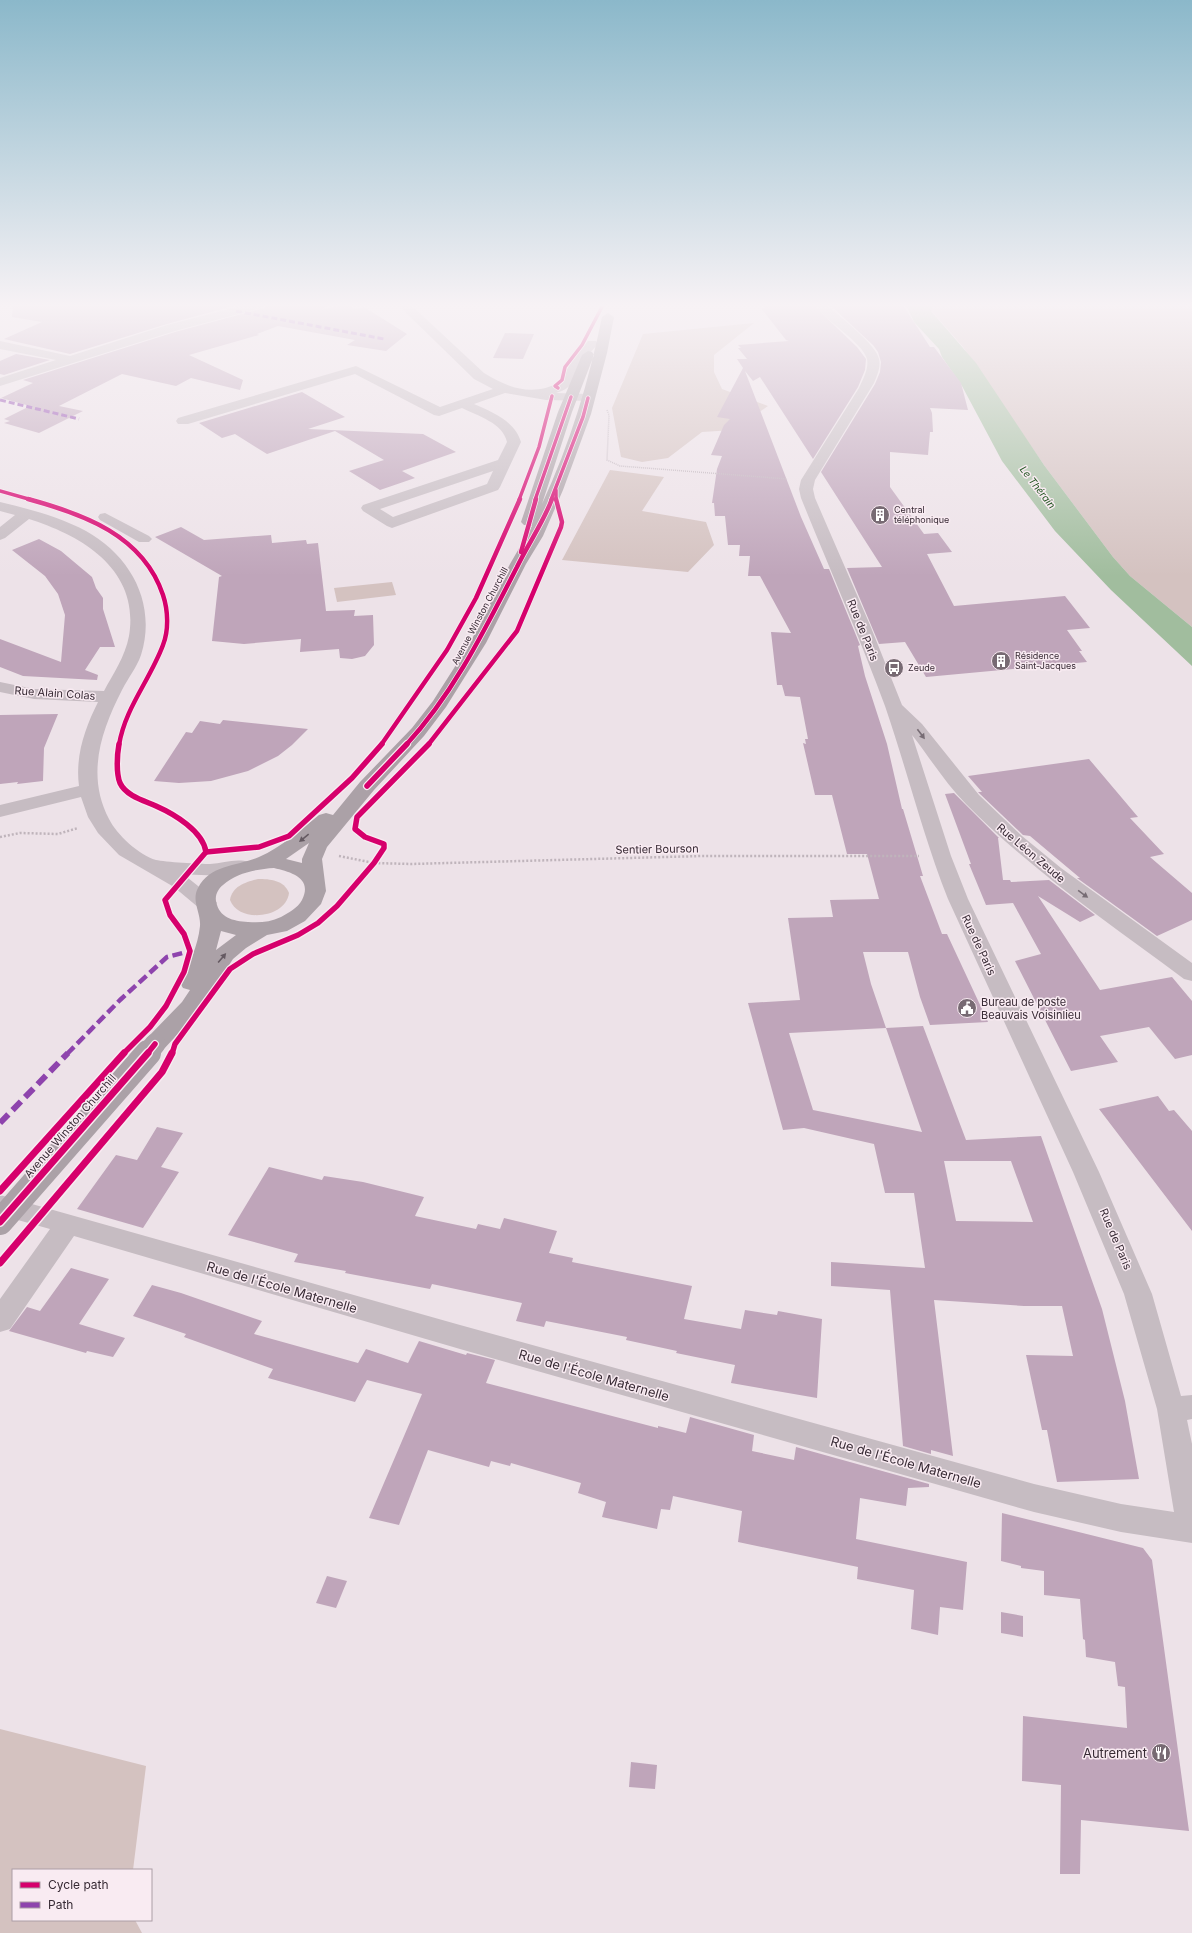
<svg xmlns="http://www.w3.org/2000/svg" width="1192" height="1933" viewBox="0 0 1192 1933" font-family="Inter,sans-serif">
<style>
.green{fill:#d4c2c0}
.water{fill:#a1bd9e}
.building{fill:#bfa5ba;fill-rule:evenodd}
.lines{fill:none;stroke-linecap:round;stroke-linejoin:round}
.path-far1{stroke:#bfb4bb;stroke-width:1.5;stroke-dasharray:1 1;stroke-linecap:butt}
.path{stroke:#bfb4bb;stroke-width:2.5;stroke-dasharray:2 2;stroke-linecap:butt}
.minor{fill:#c6bcc2;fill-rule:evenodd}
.major{fill:#aba1a7;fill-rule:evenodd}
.major-bridge-far1{stroke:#aba1a7;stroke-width:21}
.major-bridge{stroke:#aba1a7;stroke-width:26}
.quiet-far2{stroke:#8e44ad;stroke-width:3;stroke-dasharray:6 3;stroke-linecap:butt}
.quiet-far1{stroke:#8e44ad;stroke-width:4.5;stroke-dasharray:10 4.5;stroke-linecap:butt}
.quiet{stroke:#8e44ad;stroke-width:6;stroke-dasharray:12 6;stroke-linecap:butt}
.cycleway-far3-casing{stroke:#f9ebf2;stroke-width:5}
.cycleway-far2-casing{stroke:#f9ebf2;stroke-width:6}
.cycleway-far1-casing{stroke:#f9ebf2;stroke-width:8}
.cycleway-casing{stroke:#f9ebf2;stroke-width:10}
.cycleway-far3{stroke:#d6006c;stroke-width:3.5}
.cycleway-far2{stroke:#d6006c;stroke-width:4.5}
.cycleway-far1{stroke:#d6006c;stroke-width:5.5}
.cycleway{stroke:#d6006c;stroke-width:7}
.oneway{fill:#776c74}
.oneway2{fill:#655a62}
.labels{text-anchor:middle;stroke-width:3;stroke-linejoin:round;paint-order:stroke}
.far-poi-label{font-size:9px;fill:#372a34;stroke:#f9ebf2;text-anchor:start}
.far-street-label{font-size:9px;fill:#372a34;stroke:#f9ebf2}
.far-water-label{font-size:10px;font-style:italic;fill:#225621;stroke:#f9ebf2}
.street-label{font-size:11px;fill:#372a34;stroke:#f9ebf2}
.poi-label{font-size:11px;fill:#372a34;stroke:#f9ebf2;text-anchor:start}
.near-street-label{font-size:13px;fill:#372a34;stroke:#f9ebf2}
.near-poi-label{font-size:13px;fill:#372a34;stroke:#f9ebf2;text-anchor:end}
</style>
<rect width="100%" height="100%" fill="#ede2e8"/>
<g class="green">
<path d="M 934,305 L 1192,305 L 1192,627 L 1130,576 L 1113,557 L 1044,465 L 963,347 L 931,310 Z"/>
<path d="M 754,323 L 714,355 L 714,372 L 722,389 L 768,406 L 734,430 L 702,432 L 668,458 L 642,462 L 621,457 L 612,408 L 643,334 Z"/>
<path d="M 610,470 L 664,477 L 642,511 L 706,522 L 714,545 L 688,572 L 562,560 Z"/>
<path d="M 392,582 L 396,595 L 337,602 L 334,588 Z"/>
<path d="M 258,879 C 270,879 284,880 289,893 C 286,918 239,924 230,900 C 232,886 246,882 258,879 Z"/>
<path d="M 0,1729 L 146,1766 L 133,1870 L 13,1870 L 13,1920 L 135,1920 L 142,1933 L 0,1933 Z"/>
</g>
<path class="water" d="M 906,305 L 934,305 L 931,311 L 976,363 L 1044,465 L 1113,557 L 1130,576 L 1192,627 L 1192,666 L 1111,590 L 1055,531 L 1002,461 L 962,386 L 942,357 L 939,349 L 914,322 Z"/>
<g class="building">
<path d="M 13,305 L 237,305 L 167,324 L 70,354 L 4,339 L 42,322 L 12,317 Z"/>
<path d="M 267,305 L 326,305 L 326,307 L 321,310 L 342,305 L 348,305 L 354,309 L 364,307 L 407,334 L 386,351 L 347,345 L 355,340 L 278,326 L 257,334 L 259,335 L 189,355 L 243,380 L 240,390 L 191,378 L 176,386 L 122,374 L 59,406 L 83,411 L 39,433 L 4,423 L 10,421 L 4,419 L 30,406 L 1,398 L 33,383 L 23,380 L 175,332 L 264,308 Z"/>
<path d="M 763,305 L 813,305 L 857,347 L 866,359 L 865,370 L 858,387 L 813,459 L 760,377 L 753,381 L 745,371 L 801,517 L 824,569 L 829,569 L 860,645 L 858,646 L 865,676 L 887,744 L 902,809 L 903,809 L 923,876 L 920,876 L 942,934 L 947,934 L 988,1022 L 930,1025 L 920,997 L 908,952 L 863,952 L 871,984 L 886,1028 L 923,1026 L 966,1140 L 1041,1136 L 1102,1309 L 1125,1401 L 1139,1479 L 1057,1482 L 1047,1430 L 1042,1430 L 1026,1355 L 1073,1356 L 1062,1306 L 1024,1306 L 934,1300 L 953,1456 L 931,1450 L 931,1454 L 903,1446 L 890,1290 L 831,1286 L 831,1262 L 925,1268 L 914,1193 L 885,1193 L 874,1144 L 804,1128 L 783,1130 L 748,1003 L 800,1000 L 788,918 L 833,917 L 830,900 L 879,899 L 867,854 L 847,854 L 832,795 L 815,795 L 803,743 L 806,744 L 805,739 L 808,739 L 800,697 L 785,696 L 782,685 L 777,685 L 771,632 L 791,633 L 760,576 L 748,576 L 750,556 L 739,556 L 740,545 L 728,545 L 725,516 L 715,516 L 714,503 L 712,503 L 717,469 L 722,456 L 711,455 L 724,425 L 730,419 L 717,417 L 743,368 L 737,359 L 747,359 L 738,348 L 741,348 L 738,345 L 789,341 L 786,340 L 761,308 L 764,308 ZM 886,1028 L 893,1048 L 922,1132 L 813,1110 L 789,1033 ZM 944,1161 L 1011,1161 L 1033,1222 L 956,1221 Z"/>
<path d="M 830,305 L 903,305 L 930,347 L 934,347 L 961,383 L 968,410 L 930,408 L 932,413 L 933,432 L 930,432 L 928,455 L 890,452 L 890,487 L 924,534 L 938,533 L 952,552 L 927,554 L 954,606 L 1065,596 L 1090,628 L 1067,630 L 1082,651 L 1079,651 L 1087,662 L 926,677 L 905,642 L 879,644 L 847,568 L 882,567 L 821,472 L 875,384 L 880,372 L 881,362 L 878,352 L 873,345 Z"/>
<path d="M 505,333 L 534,334 L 523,359 L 493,358 Z"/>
<path d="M 16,354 L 50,360 L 4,375 L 0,374 L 0,361 Z"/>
<path d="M 302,392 L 345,417 L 308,429 L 423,434 L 456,452 L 402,471 L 415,478 L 380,490 L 349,471 L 384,460 L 335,431 L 267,454 L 235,434 L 222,438 L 199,423 Z"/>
<path d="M 181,527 L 204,540 L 271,535 L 272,543 L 306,540 L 307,544 L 318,543 L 326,611 L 355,610 L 354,616 L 373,615 L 374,645 L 365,656 L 352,659 L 340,658 L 339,649 L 300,652 L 301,639 L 244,644 L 212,641 L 219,577 L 222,576 L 155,537 Z"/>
<path d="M 39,539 L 61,551 L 92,577 L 96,588 L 103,598 L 103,609 L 115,647 L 100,647 L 85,670 L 98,675 L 97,680 L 23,676 L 0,667 L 0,639 L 61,662 L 65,615 L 58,594 L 45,576 L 12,550 Z"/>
<path d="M 58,714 L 44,748 L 43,781 L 17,784 L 18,782 L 0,784 L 0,715 Z"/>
<path d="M 223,720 L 308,729 L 292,745 L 278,756 L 248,771 L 211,781 L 179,783 L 154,781 L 186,732 L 192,733 L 200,721 L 220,724 Z"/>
<path d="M 1089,759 L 1138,817 L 1130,818 L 1164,854 L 1150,857 L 1192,893 L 1192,920 L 1157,936 L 1077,878 L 1080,878 L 1030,836 L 1023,835 L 980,794 L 978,792 L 982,792 L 968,776 Z"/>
<path d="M 954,793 L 999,838 L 998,838 L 1003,880 L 1010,880 L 1011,882 L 1049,880 L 1095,915 L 1080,922 L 1038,896 L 1100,990 L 1172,977 L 1192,1001 L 1192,1055 L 1175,1059 L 1149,1027 L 1100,1036 L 1118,1062 L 1071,1071 L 1015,961 L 1041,954 L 1013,903 L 986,905 L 969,864 L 971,864 L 945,794 Z"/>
<path d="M 1158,1096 L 1169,1111 L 1174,1110 L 1192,1131 L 1192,1231 L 1099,1109 Z"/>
<path d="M 157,1127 L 183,1133 L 161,1167 L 179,1172 L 143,1228 L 77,1209 L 116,1155 L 137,1160 Z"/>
<path d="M 269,1167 L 322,1180 L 324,1176 L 363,1182 L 424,1197 L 415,1216 L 476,1229 L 478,1224 L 500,1229 L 504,1218 L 557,1231 L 549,1253 L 573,1258 L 572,1262 L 692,1286 L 684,1319 L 741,1329 L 745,1310 L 777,1315 L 778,1311 L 822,1319 L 817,1398 L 731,1383 L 735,1365 L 676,1353 L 677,1351 L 626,1340 L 627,1337 L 546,1321 L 544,1327 L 516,1321 L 522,1303 L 432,1284 L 430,1289 L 345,1273 L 346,1271 L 294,1262 L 298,1254 L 228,1235 Z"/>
<path d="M 71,1268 L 109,1279 L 79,1324 L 125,1338 L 113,1357 L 87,1351 L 86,1353 L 9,1331 L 27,1307 L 40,1311 Z"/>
<path d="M 152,1285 L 181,1293 L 262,1321 L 254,1334 L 358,1363 L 366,1349 L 408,1363 L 419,1341 L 466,1355 L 467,1353 L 495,1360 L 486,1383 L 658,1428 L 658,1426 L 686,1433 L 690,1417 L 754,1435 L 752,1451 L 794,1460 L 796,1447 L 929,1484 L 929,1487 L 908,1488 L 906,1506 L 860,1498 L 856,1539 L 967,1562 L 963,1610 L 940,1607 L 938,1635 L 911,1629 L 914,1590 L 857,1579 L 858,1567 L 738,1542 L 742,1511 L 673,1496 L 670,1510 L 661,1509 L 657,1529 L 602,1517 L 606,1502 L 578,1493 L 581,1483 L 511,1463 L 510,1466 L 491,1461 L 489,1467 L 428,1450 L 399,1525 L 369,1518 L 422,1394 L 367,1380 L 355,1402 L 268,1378 L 273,1369 L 184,1337 L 186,1334 L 133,1316 Z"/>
<path d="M 1002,1513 L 1143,1548 L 1152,1560 L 1189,1831 L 1081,1820 L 1080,1874 L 1060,1874 L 1061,1785 L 1022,1781 L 1023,1716 L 1127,1728 L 1125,1687 L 1118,1686 L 1115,1662 L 1086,1657 L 1085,1640 L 1083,1639 L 1080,1599 L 1044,1595 L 1044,1571 L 1021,1568 L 1021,1566 L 1001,1561 Z"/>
<path d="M 327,1576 L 347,1581 L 336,1608 L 316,1603 Z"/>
<path d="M 1001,1612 L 1023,1616 L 1023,1637 L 1001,1633 Z"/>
<path d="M 631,1762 L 657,1765 L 655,1789 L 629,1787 Z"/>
</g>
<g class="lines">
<path class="path-far1" d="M 607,410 L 609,415 L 607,460 L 620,466 L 787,479"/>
<g class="path">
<path d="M 0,837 L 20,833 L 58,834 L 78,828"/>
<path d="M 339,856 L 374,863 L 411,864 L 702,856 L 919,856"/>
</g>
<g class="minor">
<path d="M 245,305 L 266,305 L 264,307 L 175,331 L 0,386 L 0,378 L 56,360 L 0,349 L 0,341 L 70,356 L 167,325 Z"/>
<path d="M 398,305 L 411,305 L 484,373 C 508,388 533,397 560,382 L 574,357 L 588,341 L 596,341 L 598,344 C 594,349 589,353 586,358 C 575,374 577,387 556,393 L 588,394 L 593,395 L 595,398 L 593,401 L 546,400 L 505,393 L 474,404 C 492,412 515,421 521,442 L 500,487 L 498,490 L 392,528 L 387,526 L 363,511 L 361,508 L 363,505 L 498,460 L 507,442 C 503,423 478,416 462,408 L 439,416 L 434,415 L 355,374 L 188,424 L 178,424 L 176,421 L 178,418 L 356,366 L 440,407 L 493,389 L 474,379 ZM 493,471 L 487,484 L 393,517 L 380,509 Z"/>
<path d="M 814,305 L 827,305 C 840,317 876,344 879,359 C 881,367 877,376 874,383 L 815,480 L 813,489 L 815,498 L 870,625 L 902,705 L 922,724 L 979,795 L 1022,836 L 1061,868 L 1192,963 L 1192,981 L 1184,979 C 1110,924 1032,871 966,804 C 946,784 930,758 912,735 L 951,856 L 968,899 L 1099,1172 L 1152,1294 L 1181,1396 L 1192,1395 L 1192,1419 L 1187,1420 L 1192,1444 L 1192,1543 L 1121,1532 L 1034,1512 L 460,1349 L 74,1236 L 10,1329 L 0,1332 L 0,1299 L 50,1229 L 0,1215 L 0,1195 L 460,1325 L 1034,1484 L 1121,1504 L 1174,1512 L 1157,1409 L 1124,1294 L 1073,1172 L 948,899 C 923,836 907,770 885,706 C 859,636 829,567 801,498 L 799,489 L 801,480 L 859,388 C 863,379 869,369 867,359 C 863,343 825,320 814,305 Z"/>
<path d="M 0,502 C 29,509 60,517 86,531 C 131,556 157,604 141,655 C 137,667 128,678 122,690 C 101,731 86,775 109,819 C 117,835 139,855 156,860 C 164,862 201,864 210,864 C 224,863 236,858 249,862 L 252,866 L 249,870 C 227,876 205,876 183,874 L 213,898 L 217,903 L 213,908 L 206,910 L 199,908 L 174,887 L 119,855 L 98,833 L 88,817 L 81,797 L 0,817 L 0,805 L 79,786 C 75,756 85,728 98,702 L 34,699 L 0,692 L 0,682 L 34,689 L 104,691 C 113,674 125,657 129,636 C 140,570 83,536 29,519 L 5,538 L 0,540 L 0,527 L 15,515 L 0,511 Z"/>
<path d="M 105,513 L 149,536 L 152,539 L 149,542 L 139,542 L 100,520 L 98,517 L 100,514 Z"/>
</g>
<path class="major" d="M 608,313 L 614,317 L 607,353 L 591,414 L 563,490 L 543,536 L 526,564 L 486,643 L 446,707 L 424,736 L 374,790 L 327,847 L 322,859 L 326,891 L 321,904 L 305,921 L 287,931 L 267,935 L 246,948 L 233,959 L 198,1012 L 163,1050 L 155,1052 L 147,1050 L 143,1044 L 147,1038 L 182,1002 L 190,990 L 183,988 L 180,983 C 189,965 198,946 200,926 C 201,912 191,901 198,888 C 210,864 239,866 259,857 C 282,847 300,830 319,815 L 326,813 L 333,815 L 360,782 L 412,728 L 433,701 L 470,643 L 510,564 L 532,526 L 524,525 L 521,522 L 558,412 L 582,355 L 588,351 L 592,352 L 594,355 L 572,412 L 542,504 C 570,444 589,381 602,317 ZM 309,843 L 302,859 L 302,863 L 286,859 ZM 274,868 C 291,872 313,878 302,900 C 298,908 288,913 281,917 C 270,922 260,923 248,922 C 233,921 219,918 216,901 C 215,895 218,889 223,885 C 236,873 257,869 274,868 ZM 221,931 L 236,935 L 216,950 Z"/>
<path class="major-bridge-far1" d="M 147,1054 L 155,1044"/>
<path class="major-bridge" d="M 0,1222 L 148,1053"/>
<g class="quiet-far2">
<path d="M 236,311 L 384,339"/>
<path d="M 0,400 L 79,419"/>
</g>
<path class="quiet-far1" d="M 67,1054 L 120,1000 L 167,957 L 190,951"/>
<path class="quiet" d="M 0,1123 L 68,1053"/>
<defs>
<g id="cycleway-far3">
<path d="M 558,388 L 555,386 L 562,380 L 565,367 L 582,345 L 603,305"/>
<path d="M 556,490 L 556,500"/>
<path d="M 0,491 L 32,500"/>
<path d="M 519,500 L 539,447 L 552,396"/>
<path d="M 535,500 L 571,397"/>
<path d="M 551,500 L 583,417 L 588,398"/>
</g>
<g id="cycleway-far2">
<path d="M 28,499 C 83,514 143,535 163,595 C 168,610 169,630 163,645 C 150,680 125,708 119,745"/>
<path d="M 521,552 L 536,499"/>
<path d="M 381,745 L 447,650 L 476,598 L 520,499"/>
<path d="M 406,745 C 454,693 485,629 517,567 C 528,544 543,523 552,499"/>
<path d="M 428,745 L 517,631 L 561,527 L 562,522 L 556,499"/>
</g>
<g id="cycleway-far1">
<path d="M 119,744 C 117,755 116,773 120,783 C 126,796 145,801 156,806 C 174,814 203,831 206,852 L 165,900 L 170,915 L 184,934 L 190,951 L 184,972 L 166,1006 L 150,1027 L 123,1054"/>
<path d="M 367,786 L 407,744"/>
<path d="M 206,852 L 259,847 L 289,836 L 352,778 L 382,744"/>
<path d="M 147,1054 L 155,1044"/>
<path d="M 172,1054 L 175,1044 L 230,969 L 253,954 L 298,935 L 318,923 L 337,906 L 374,863 L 384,848 L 384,844 L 365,837 L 355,829 L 357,817 L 429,744"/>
</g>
<g id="cycleway">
<path d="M 0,1191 L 124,1053"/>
<path d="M 0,1222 L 148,1053"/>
<path d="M 0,1263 L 162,1072 L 172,1053"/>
</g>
</defs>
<use href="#cycleway-far3" class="cycleway-far3-casing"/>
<use href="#cycleway-far2" class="cycleway-far2-casing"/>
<use href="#cycleway-far1" class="cycleway-far1-casing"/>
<use href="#cycleway" class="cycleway-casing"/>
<use href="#cycleway-far3" class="cycleway-far3"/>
<use href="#cycleway-far2" class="cycleway-far2"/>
<use href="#cycleway-far1" class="cycleway-far1"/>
<use href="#cycleway" class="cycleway"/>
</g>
<defs><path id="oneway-solid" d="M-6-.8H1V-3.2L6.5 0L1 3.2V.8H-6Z"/></defs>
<g class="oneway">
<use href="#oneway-solid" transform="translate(921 734) rotate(53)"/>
<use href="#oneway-solid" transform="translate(1083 894) rotate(36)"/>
</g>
<g class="oneway2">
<use href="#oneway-solid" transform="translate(304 838) rotate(141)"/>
<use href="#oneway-solid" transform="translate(222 958) rotate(-50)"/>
</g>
<linearGradient id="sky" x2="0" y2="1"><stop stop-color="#8bb8ca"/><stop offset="0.53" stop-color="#f7f2f5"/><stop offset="1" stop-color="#f7f2f5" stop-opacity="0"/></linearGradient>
<rect width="1192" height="576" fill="url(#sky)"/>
<defs>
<symbol id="building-disc" viewBox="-11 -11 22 22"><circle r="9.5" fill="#776a73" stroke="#f9ebf2"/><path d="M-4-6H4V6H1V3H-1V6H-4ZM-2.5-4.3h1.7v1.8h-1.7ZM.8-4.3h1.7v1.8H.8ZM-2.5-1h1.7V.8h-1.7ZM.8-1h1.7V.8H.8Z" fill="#fff"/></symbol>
<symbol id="bus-disc" viewBox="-11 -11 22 22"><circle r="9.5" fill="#776a73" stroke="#f9ebf2"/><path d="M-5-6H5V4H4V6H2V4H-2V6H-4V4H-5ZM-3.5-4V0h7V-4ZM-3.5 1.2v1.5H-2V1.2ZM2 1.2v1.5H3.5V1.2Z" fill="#fff"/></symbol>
<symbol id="civic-disc" viewBox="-11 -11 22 22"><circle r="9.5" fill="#776a73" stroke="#f9ebf2"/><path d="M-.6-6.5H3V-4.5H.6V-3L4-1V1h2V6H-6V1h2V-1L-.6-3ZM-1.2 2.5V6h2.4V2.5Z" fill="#fff"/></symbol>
<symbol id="restaurant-disc" viewBox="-11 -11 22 22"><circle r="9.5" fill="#776a73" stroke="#f9ebf2"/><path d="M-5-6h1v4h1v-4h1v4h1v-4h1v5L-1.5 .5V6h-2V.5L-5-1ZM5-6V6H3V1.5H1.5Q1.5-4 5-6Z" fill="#fff"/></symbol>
</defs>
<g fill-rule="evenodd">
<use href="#building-disc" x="869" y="504" width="22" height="22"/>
<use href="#building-disc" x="990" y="650" width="22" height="22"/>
<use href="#bus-disc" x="883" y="657" width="22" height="22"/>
<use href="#civic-disc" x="956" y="997" width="22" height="22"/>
<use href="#restaurant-disc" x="1150" y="1742" width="22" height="22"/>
</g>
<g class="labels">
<g class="far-poi-label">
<text x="894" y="513">Central<tspan x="894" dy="10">téléphonique</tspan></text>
<text x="1015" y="659">Résidence<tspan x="1015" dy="10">Saint-Jacques</tspan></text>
<text x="908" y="671">Zeude</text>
</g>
<g class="far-street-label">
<text transform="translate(480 616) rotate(-62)" y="3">Avenue Winston Churchill</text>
</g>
<g class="far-water-label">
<text transform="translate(1038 487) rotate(52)" y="4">Le Thérain</text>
</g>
<g class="street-label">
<text transform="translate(863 630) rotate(68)" y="4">Rue de Paris</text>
<text transform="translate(55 693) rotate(4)" y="4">Rue Alain Colas</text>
<text transform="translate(657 849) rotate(-1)" y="4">Sentier Bourson</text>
<text transform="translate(1031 853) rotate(40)" y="4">Rue Léon Zeude</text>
<text transform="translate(979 945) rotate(65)" y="4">Rue de Paris</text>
<text transform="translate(70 1126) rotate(-49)" y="4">Avenue Winston Churchill</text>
<text transform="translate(1116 1239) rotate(67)" y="4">Rue de Paris</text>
</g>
<g class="poi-label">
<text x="981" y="1006">Bureau de poste<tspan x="981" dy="13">Beauvais Voisinlieu</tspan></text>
</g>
<g class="near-street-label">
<text transform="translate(282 1287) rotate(16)" y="5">Rue de l'École Maternelle</text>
<text transform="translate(594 1375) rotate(16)" y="5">Rue de l'École Maternelle</text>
<text transform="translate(906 1462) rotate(16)" y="5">Rue de l'École Maternelle</text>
</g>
<g class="near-poi-label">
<text x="1147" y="1758">Autrement</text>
</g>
</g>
<rect x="12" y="1869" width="140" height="52" fill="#f9ebf2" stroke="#ab9ea6"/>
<rect x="20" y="1882" width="20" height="6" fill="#d6006c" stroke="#ab9ea6"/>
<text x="48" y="1889" font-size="12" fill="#372a34">Cycle path</text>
<rect x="20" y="1902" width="20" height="6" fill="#8e44ad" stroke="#ab9ea6"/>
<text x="48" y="1909" font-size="12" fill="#372a34">Path</text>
</svg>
